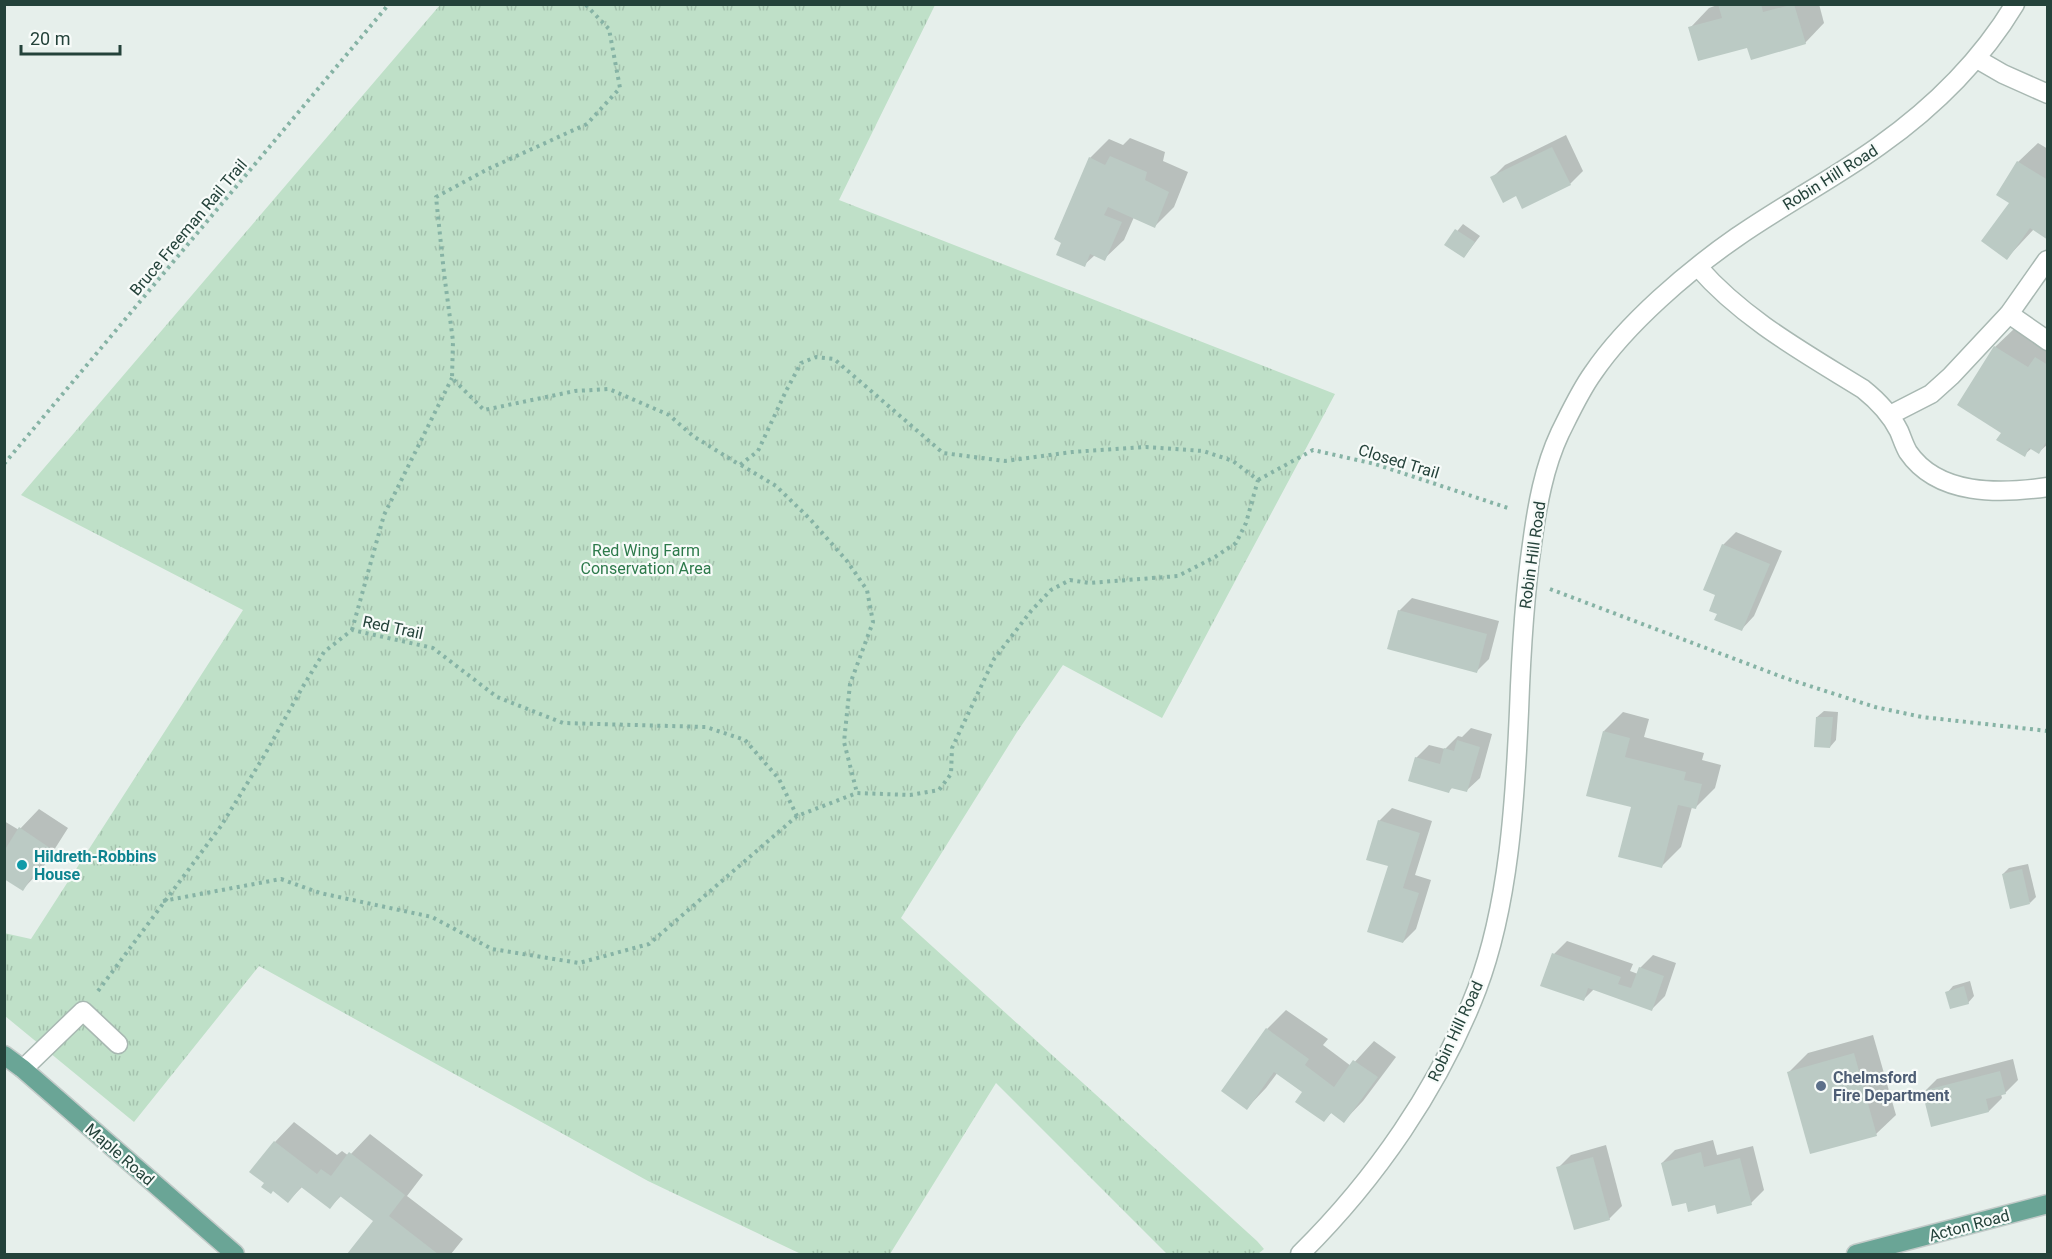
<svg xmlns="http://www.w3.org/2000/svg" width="2052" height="1259" viewBox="0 0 2052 1259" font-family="Roboto,sans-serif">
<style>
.park{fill:url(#park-tufts)}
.shadow{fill:#0003}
.building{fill:#bbcac4}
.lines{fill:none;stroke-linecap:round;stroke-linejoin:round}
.minor-casing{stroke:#a8b8b2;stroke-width:21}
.major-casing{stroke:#c2cac8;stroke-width:21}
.path{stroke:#86b3a5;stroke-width:4;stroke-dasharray:3 4.5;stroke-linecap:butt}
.minor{stroke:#fff;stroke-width:18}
.major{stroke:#6aa596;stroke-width:18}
.culture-dot{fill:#0f9aa8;stroke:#f7fbf9;stroke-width:2}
.service-dot{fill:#5c6f8a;stroke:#f7fbf9;stroke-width:2}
.labels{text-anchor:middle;stroke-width:4.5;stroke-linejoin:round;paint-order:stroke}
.street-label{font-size:16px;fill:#24423a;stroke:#f7fbf9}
.park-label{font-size:16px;fill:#2d7a4b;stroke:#f7fbf9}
.culture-label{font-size:16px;font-weight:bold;fill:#0d838f;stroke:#f7fbf9;text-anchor:start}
.service-label{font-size:16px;font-weight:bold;fill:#4e5e75;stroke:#f7fbf9;text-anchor:start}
</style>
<defs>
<pattern id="park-tufts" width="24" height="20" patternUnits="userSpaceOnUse" patternTransform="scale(1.5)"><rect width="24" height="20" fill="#bfe0c8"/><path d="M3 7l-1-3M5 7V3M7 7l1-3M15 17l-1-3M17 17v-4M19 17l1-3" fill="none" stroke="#a4c1ad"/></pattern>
</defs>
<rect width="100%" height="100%" fill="#e6efeb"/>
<path class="park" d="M 440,5 L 935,5 L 839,200 L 1335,394 L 1162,718 L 1063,665 L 1017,732 L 901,918 L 1257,1241 L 1264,1249 L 1258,1254 L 1167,1254 L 996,1083 L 890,1254 L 801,1254 L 648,1181 L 259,966 L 134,1122 L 5,1016 L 4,933 L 31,939 L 243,610 L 21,495 Z"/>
<g class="shadow">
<path d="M 1720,4 L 1819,4 L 1824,23 L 1805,43 L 1748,46 L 1690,28 L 1709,8 Z"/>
<path d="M 1566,135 L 1583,171 L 1570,184 L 1516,194 L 1492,178 L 1505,165 Z"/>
<path d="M 1130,138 L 1165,152 L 1163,161 L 1188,172 L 1174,207 L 1155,226 L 1134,217 L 1124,240 L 1104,259 L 1095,255 L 1084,265 L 1090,158 L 1109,139 L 1123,145 Z"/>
<path d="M 2038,143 L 2048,149 L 2048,238 L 2034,229 L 2007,258 L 2011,202 L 2018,162 Z"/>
<path d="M 1463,224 L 1480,236 L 1464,257 L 1446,245 Z"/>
<path d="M 2015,328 L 2048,347 L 2048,444 L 2039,452 L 2032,448 L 2024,455 L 2003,432 L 1995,347 Z"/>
<path d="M 1736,532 L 1782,551 L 1754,616 L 1742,629 L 1717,594 L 1723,545 Z"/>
<path d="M 1412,598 L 1499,621 L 1489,659 L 1476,672 L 1399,611 Z"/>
<path d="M 1824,711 L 1838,712 L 1836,740 L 1830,747 L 1817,717 Z"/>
<path d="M 1623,712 L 1649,719 L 1644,737 L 1704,753 L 1702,760 L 1721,765 L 1715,788 L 1696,807 L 1692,807 L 1681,847 L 1662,866 L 1633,806 L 1604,731 Z"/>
<path d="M 1471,728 L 1492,734 L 1480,778 L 1467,790 L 1453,787 L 1449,791 L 1416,758 L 1429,745 L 1445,749 L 1458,736 L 1462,737 Z"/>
<path d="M 1392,808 L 1432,821 L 1415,875 L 1431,880 L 1416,929 L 1403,942 L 1390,865 L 1379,821 Z"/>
<path d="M 39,809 L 68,828 L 42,869 L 23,889 L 4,877 L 4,821 L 19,830 Z"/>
<path d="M 2028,864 L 2036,897 L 2030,903 L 2003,874 L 2009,868 Z"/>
<path d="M 1567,941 L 1633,964 L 1630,971 L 1638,974 L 1640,968 L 1653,955 L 1676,963 L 1665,996 L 1652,1009 L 1594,989 L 1584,999 L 1554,954 Z"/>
<path d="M 1970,981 L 1974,996 L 1968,1003 L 1947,993 L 1953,986 Z"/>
<path d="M 1286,1010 L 1328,1039 L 1323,1045 L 1351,1066 L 1374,1041 L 1396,1057 L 1363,1101 L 1344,1121 L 1332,1112 L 1324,1120 L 1304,1092 L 1278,1072 L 1266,1088 L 1247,1108 L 1267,1029 Z"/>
<path d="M 1873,1035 L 1896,1115 L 1876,1134 L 1788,1073 L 1808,1053 Z"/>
<path d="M 2013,1059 L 2018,1080 L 2005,1093 L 2001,1094 L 2002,1098 L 1989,1111 L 1924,1092 L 1937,1079 Z"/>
<path d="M 294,1122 L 337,1155 L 342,1151 L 349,1156 L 370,1134 L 423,1175 L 407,1196 L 463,1239 L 451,1254 L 349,1254 L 375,1220 L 342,1195 L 330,1207 L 303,1186 L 288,1201 L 251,1172 L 275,1142 Z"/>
<path d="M 1713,1140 L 1717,1155 L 1753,1146 L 1764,1190 L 1751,1203 L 1687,1201 L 1662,1163 L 1675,1150 Z"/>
<path d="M 1606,1145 L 1622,1206 L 1609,1219 L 1558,1168 L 1571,1155 Z"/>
</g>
<g class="building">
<path d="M 1718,4 L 1761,4 L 1763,12 L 1794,4 L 1806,44 L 1751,60 L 1747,48 L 1698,61 L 1688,27 L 1722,18 Z"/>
<path d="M 1552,147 L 1571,185 L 1522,209 L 1516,196 L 1503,203 L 1490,177 Z"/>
<path d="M 1110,156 L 1147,172 L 1145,180 L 1169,192 L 1155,228 L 1108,207 L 1104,215 L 1122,222 L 1105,261 L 1090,254 L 1085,267 L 1056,255 L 1061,243 L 1054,239 L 1089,157 L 1105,165 Z"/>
<path d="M 2017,161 L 2048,180 L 2048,240 L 2030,228 L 2007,260 L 1981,241 L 2009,203 L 1996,195 Z"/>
<path d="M 1455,229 L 1475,242 L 1464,258 L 1444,245 Z"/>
<path d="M 1994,346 L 2028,367 L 2035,357 L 2048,365 L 2048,439 L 2039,454 L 2029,448 L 2025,457 L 1996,440 L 2001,433 L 1957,405 Z"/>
<path d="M 1722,544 L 1770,564 L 1742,631 L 1714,620 L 1717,614 L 1709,611 L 1715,595 L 1703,590 Z"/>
<path d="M 1398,610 L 1487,634 L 1477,673 L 1387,649 Z"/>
<path d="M 1816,717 L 1833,717 L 1830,748 L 1814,747 Z"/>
<path d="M 1603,731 L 1630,738 L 1625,757 L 1686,772 L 1684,780 L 1702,784 L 1696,809 L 1678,805 L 1662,868 L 1618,857 L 1631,807 L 1586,796 Z"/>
<path d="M 1457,740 L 1480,747 L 1467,792 L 1451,788 L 1449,793 L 1408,781 L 1415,757 L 1440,764 L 1444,748 L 1454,751 Z"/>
<path d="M 1378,820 L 1420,833 L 1403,888 L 1419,893 L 1403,943 L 1367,932 L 1388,866 L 1366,860 Z"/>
<path d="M 19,827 L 50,848 L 23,891 L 4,879 L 4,851 Z"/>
<path d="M 2022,869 L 2030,904 L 2010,909 L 2002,874 Z"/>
<path d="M 1552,953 L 1621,977 L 1618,984 L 1631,988 L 1639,967 L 1664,976 L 1652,1011 L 1588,988 L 1584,1001 L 1540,986 Z"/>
<path d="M 1964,986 L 1969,1004 L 1950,1009 L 1945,992 Z"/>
<path d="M 1266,1028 L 1309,1059 L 1305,1065 L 1334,1087 L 1353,1060 L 1378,1077 L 1344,1123 L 1331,1113 L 1324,1122 L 1295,1102 L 1302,1092 L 1274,1072 L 1247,1110 L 1221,1091 Z"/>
<path d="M 1854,1053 L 1877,1136 L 1810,1154 L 1787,1072 Z"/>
<path d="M 2000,1071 L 2006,1094 L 1986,1099 L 1989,1112 L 1931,1127 L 1922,1091 Z"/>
<path d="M 274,1141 L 317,1174 L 321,1169 L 331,1176 L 349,1152 L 405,1195 L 389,1216 L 438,1254 L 347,1254 L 373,1221 L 340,1196 L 330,1209 L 301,1187 L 288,1203 L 273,1191 L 271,1194 L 261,1187 L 264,1183 L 249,1172 Z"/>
<path d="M 1701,1152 L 1704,1167 L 1740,1158 L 1752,1205 L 1717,1214 L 1715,1205 L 1688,1212 L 1686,1203 L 1672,1206 L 1661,1163 Z"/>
<path d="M 1593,1157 L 1610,1220 L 1574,1230 L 1556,1167 Z"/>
</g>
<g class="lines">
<defs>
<g id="minor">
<path d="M 1977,59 L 2003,74 L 2048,94"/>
<path d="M 1698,267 C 1743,319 1805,353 1863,389 C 1878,401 1890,413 1899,431 C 1902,438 1904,445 1908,452 C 1938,496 2000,494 2048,487"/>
<path d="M 2009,314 L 2048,341"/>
<path d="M 1890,415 L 1931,394 L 1951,376 L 2009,314 L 2047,260"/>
<path d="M 23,1069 L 83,1011 L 118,1044"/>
<path d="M 1300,1254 C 1375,1180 1439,1088 1477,989 C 1509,905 1515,801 1519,711 C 1521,655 1524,599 1532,544 C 1537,506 1544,467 1560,433 C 1570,413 1580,391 1593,373 C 1627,323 1688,271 1737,237 C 1783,205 1833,179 1879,146 C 1934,107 1980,62 2015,4"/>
</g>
<g id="major">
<path d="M 4,1055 L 23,1069 L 235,1254"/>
<path d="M 1856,1254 L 2048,1204"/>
</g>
</defs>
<use href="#minor" class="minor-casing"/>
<use href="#major" class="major-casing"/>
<g class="path">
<path d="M 4,464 L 389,4"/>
<path d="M 741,465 L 776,486 L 810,519 L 847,561 L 867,590 L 873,622 L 850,684 L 844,742 L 857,793"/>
<path d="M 1258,480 L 1313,450 L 1375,464 L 1511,509"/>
<path d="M 1550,589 L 1785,678 L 1875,707 L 1922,717 L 2048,731"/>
<path d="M 352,630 L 384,515 L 452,378"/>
<path d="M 163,901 L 281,879 L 320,893 L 432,917 L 492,949 L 579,963 L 649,944 L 797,816 L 857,793 L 910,795 L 939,790 L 951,774 L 952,748 L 994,659 L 1031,611 L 1051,590 L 1070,580 L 1089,583 L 1178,576 L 1215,557 L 1236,543 L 1246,523 L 1258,480 L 1233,461 L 1203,451 L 1146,447 L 1072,452 L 1005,461 L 943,453 L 834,359 L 816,357 L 801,363 L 786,391 L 758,451 L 740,465 L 693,436 L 669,415 L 609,389 L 575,391 L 484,410 L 452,378 L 453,341 L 444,273 L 436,197 L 488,169 L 587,124 L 620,88 L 609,29 L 585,4"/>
<path d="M 98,991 L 221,826 L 264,756 L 302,688 L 324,652 L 352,630 L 433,648 L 497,697 L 563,723 L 706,727 L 745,740 L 779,779 L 797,816"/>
</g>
<use href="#minor" class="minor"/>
<use href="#major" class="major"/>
</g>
<circle class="culture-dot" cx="22" cy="865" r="6"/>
<circle class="service-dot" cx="1821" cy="1086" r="6"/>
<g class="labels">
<g class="street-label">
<text transform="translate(1830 177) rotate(-32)" y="6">Robin Hill Road</text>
<text transform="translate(188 227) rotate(-50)" y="6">Bruce Freeman Rail Trail</text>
<text transform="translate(1399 461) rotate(17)" y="6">Closed Trail</text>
<text transform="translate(1532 555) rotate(-82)" y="6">Robin Hill Road</text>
<text transform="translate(393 627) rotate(12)" y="6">Red Trail</text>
<text transform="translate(1455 1031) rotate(-65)" y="6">Robin Hill Road</text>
<text transform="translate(120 1154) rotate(41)" y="6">Maple Road</text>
<text transform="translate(1969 1225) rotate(-15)" y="6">Acton Road</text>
</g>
<g class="park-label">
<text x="646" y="556">Red Wing Farm<tspan x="646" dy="18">Conservation Area</tspan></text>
</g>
<g class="culture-label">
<text x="34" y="862">Hildreth-Robbins<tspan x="34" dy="18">House</tspan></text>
</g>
<g class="service-label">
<text x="1833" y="1083">Chelmsford<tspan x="1833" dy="18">Fire Department</tspan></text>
</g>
</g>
<rect width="2052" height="1259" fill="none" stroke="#24423a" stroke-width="12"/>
<path d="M21 45v9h99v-9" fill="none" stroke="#24423a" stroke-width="3"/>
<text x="30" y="45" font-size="18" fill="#24423a" stroke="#f7fbf9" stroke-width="4.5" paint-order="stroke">20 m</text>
</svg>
